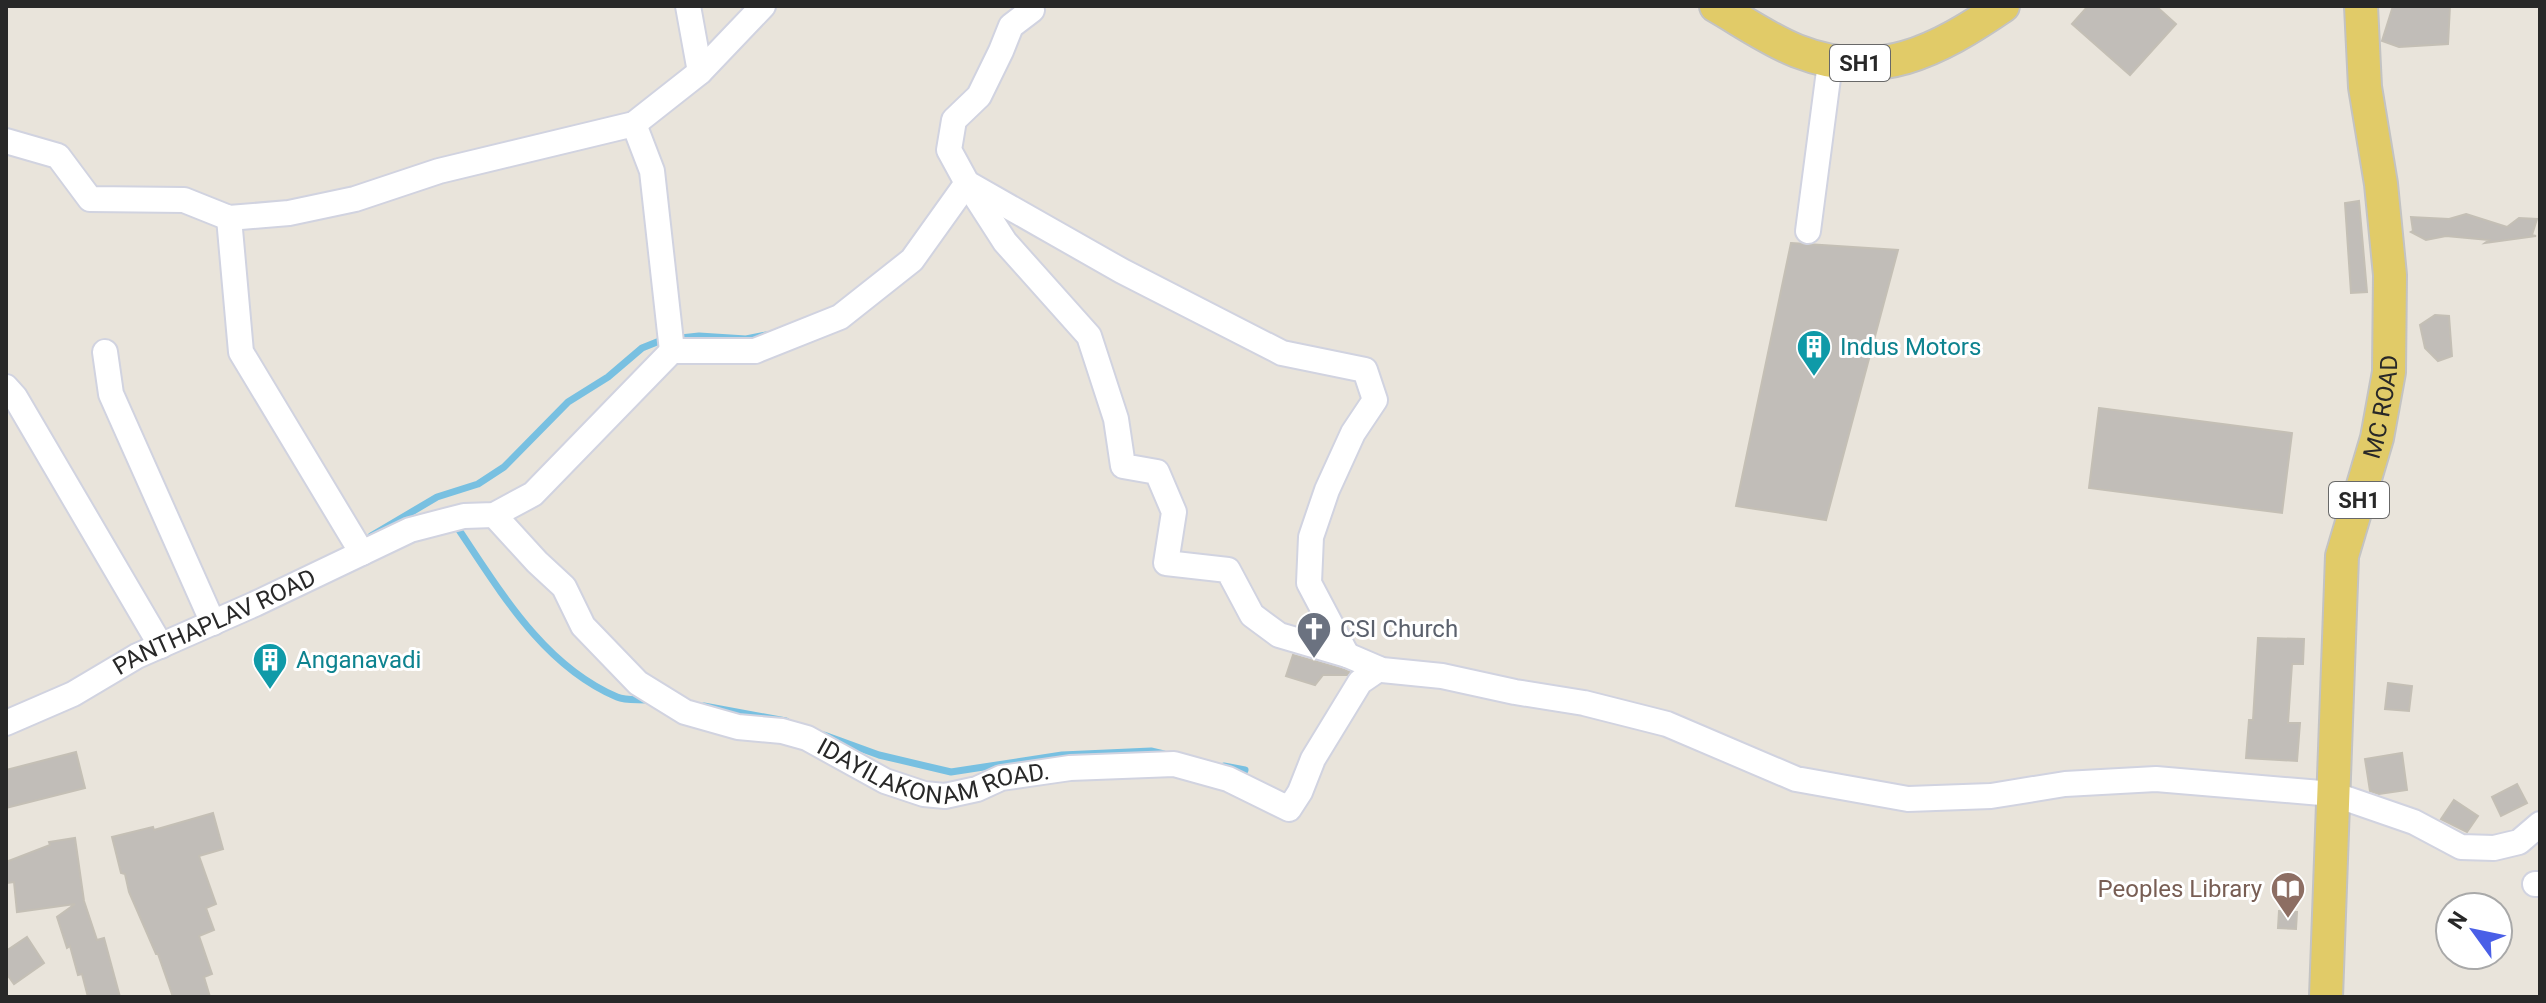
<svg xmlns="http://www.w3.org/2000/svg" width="2546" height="1003" viewBox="0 0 2546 1003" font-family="Roboto,sans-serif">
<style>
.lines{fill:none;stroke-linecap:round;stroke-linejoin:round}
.stream{stroke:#78c0e1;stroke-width:7}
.building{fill:#c1bdb8;stroke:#c4bfb5;stroke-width:2}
.minor-casing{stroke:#d1d3e0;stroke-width:28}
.major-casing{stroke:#c3c3c3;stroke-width:36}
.minor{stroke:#fff;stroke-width:24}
.major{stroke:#e1cb68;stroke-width:32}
.labels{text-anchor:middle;stroke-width:6;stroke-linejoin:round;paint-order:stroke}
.shield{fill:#fff;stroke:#686868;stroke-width:2}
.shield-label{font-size:22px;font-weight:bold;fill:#282828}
.culture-label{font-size:24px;fill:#0d838f;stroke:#fff;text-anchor:start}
.street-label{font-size:24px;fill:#282828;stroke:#fff}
.worship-label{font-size:24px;fill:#5b616d;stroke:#fff;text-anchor:start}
.education-label{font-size:24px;fill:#785e54;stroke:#fff;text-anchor:end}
</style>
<rect width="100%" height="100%" fill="#e9e4db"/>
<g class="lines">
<g class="stream">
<path d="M 455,524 C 499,589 542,665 617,697 C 626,701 638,699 648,700"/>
<path d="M 371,536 L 437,497 L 478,484 L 504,467 L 568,402 L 608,377 L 642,348 L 662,340 L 699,336 L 746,339 L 766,335"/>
<path d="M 704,706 L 786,721"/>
<path d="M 824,735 L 879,755 L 951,772 L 1062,755 L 1151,751 L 1164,754"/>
<path d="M 1224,766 L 1245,770"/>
</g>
</g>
<g class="building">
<path d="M 2088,6 L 2156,6 L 2176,24 L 2130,75 L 2072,24 Z"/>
<path d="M 2393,6 L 2450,6 L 2448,44 L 2399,47 L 2382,41 Z"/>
<path d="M 2359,201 L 2367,292 L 2351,293 L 2345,203 Z"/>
<path d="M 2466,214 L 2507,227 L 2519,218 L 2537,219 L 2532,235 L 2536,236 L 2485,243 L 2489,240 L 2446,236 L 2426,240 L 2411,232 L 2413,231 L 2411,217 L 2449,219 Z"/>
<path d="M 1791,243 L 1898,250 L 1826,520 L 1736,506 Z"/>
<path d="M 2435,315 L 2449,316 L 2452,356 L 2438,361 L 2425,348 L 2420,325 Z"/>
<path d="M 2099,408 L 2292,433 L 2282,513 L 2089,488 Z"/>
<path d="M 2258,638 L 2304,639 L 2303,664 L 2292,664 L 2288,723 L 2300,723 L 2297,761 L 2246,758 L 2249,720 L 2253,720 Z"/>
<path d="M 1293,655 L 1342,669 L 1349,672 L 1347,675 L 1323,675 L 1315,685 L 1286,676 Z"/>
<path d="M 2388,683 L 2412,686 L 2409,711 L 2385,709 Z"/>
<path d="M 76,752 L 85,788 L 6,808 L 6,770 Z"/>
<path d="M 2402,753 L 2407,790 L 2379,794 L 2370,791 L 2365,759 Z"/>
<path d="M 2517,784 L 2527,803 L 2501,816 L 2492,797 Z"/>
<path d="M 2454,800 L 2478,816 L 2467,832 L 2441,819 Z"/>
<path d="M 213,813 L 223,849 L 199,856 L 216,904 L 206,908 L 214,930 L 199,936 L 212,974 L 204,977 L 210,997 L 173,997 L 158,954 L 156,954 L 129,892 L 125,874 L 121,873 L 112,837 L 153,827 L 154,830 Z"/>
<path d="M 75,838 L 84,901 L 97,940 L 104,938 L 120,997 L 88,997 L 82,974 L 78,975 L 70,946 L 67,948 L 57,917 L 75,904 L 17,912 L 14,882 L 6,883 L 6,862 L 50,845 L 49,842 Z"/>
<path d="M 2279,911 L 2297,912 L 2296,929 L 2278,928 Z"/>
<path d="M 27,937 L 44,963 L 14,984 L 6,973 L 6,951 Z"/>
</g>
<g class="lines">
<defs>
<g id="minor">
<path d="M 688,6 L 700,72"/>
<path d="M 1032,10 L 1011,26 L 1001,51 L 979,96 L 954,120 L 949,150 L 967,183 L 1005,242 L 1089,336 L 1116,419 L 1123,466 L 1157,472 L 1174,512 L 1166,563 L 1228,570 L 1252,615 L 1279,635 L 1347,655 L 1382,670 L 1442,676 L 1515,692 L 1584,703 L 1667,724 L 1796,779 L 1908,799 L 1991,796 L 2065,784 L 2156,779 L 2333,794 L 2414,822 L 2461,847 L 2494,848 L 2519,842 L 2540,824"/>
<path d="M 634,124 L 652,171 L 672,351"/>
<path d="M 6,141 L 58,156 L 90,199 L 184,200 L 229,218 L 289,213 L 355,199 L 439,171 L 634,124 L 700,72 L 763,6"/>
<path d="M 229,218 L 241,352 L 362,553"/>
<path d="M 1808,231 L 1830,63"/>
<path d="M 672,351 L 755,351 L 840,317 L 912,260 L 967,183 L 1122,271 L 1282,353 L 1365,370 L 1375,400 L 1353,433 L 1327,490 L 1311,537 L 1309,583 L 1347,655"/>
<path d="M 105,352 L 111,394 L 213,623"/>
<path d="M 6,387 L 15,397 L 161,646"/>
<path id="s1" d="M 494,515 L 537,562 L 564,587 L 583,626 L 638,683 L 685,712 L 738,727 L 782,731 L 807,738 L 885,781 L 924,794 L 945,796 L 977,789 L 1001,778 L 1070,768 L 1174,764 L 1228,779 L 1289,809 L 1300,792 L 1313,759 L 1360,682 L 1379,669"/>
<path id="s2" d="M 6,723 L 73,694 L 137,656 L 255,604 L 410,530 L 464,516 L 494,515 L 533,494 L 672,351"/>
<path d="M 2535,884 L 2540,884"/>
</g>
<g id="major">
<path d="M 1716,6 C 1742,21 1769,40 1797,51 C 1878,83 1937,51 2003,6"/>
<path id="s3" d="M 2326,997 L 2342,556 L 2377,438 L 2389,372 L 2390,275 L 2381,184 L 2365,87 L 2361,6"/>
</g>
</defs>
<use href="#minor" class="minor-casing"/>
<use href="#major" class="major-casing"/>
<use href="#minor" class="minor"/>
<use href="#major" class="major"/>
</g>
<defs>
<symbol id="building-pin" viewBox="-11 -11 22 30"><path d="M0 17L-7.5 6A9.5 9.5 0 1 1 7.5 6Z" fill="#0f9aa8" stroke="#fff"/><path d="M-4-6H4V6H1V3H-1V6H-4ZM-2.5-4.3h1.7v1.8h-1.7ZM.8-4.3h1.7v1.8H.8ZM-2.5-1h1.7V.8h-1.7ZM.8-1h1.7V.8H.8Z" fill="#fff"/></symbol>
<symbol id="church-pin" viewBox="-11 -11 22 30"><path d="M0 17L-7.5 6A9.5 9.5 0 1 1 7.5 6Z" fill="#6b7280" stroke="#fff"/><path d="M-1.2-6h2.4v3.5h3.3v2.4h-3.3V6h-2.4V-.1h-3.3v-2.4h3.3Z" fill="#fff"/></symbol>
<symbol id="library-pin" viewBox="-11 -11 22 30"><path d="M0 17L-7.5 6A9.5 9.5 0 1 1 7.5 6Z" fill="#8d6e63" stroke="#fff"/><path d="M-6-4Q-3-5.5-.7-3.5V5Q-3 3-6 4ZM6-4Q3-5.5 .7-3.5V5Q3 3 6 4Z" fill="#fff"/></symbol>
</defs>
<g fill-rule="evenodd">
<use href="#building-pin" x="1794" y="327" width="40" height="54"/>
<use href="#church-pin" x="1294" y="609" width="40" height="54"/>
<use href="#building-pin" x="250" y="640" width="40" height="54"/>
<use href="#library-pin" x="2268" y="869" width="40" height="54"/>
</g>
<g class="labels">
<g class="shield">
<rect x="1830" y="45" width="60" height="36" rx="6"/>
<rect x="2329" y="482" width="60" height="36" rx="6"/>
</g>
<g class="shield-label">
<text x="1860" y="71">SH1</text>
<text x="2359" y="508">SH1</text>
</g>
<g class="culture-label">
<text x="1840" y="355">Indus Motors</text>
<text x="296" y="668">Anganavadi</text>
</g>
<g class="street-label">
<text dy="8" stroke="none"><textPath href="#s3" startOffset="596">MC ROAD</textPath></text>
<text dy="8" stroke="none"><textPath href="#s2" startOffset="232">PANTHAPLAV ROAD</textPath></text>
<text dy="8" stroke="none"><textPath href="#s1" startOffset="540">IDAYILAKONAM ROAD.</textPath></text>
</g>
<g class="worship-label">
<text x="1340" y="637">CSI Church</text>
</g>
<g class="education-label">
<text x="2262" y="897">Peoples Library</text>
</g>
</g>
<rect width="2546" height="1003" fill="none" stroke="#282828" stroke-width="16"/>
<g transform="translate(2474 931) rotate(303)"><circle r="38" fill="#ffffff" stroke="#a9a9a9" stroke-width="2"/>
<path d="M0-6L14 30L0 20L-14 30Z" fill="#4a5fe7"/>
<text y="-12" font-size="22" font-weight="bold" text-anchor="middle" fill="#282828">N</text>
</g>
</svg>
